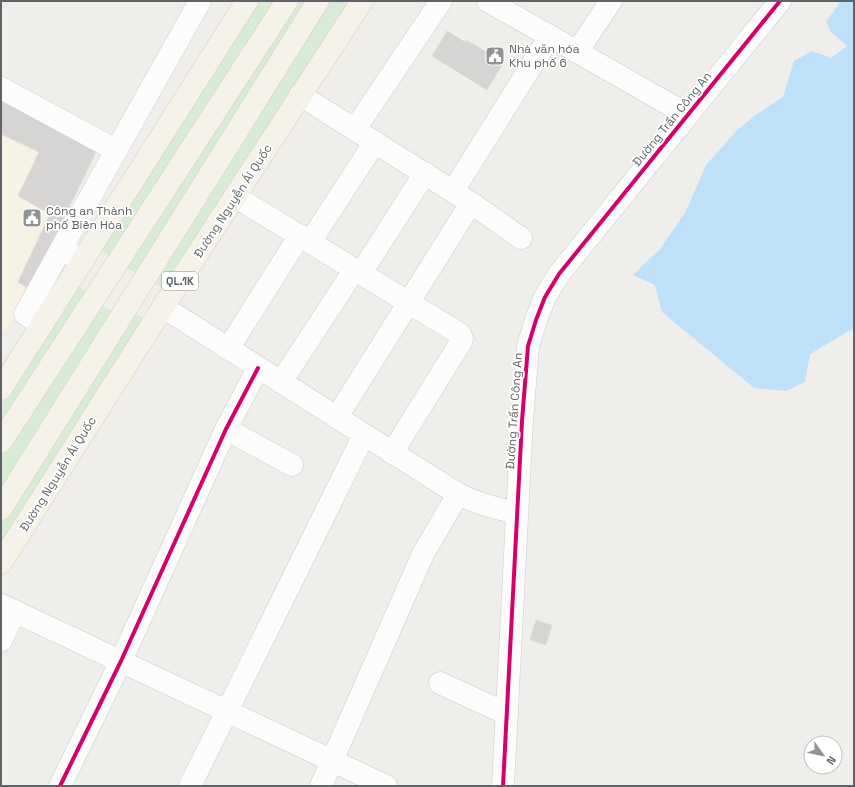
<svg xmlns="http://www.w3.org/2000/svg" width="855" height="787" viewBox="0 0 855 787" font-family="'Space Grotesk',sans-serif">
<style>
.commercial{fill:#f7f3e4}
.green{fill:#d8ebd6}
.water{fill:#bfe0f9}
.building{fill:#d6d5d3;stroke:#deddd9}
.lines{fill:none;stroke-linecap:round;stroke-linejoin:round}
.minor-casing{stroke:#cbcccc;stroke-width:23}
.major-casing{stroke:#d7ceb8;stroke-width:23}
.minor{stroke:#fdfcfc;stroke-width:22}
.major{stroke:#f4f2e9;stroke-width:22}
.cycleway-casing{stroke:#fff;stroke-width:6}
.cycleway{stroke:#d6006c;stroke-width:4}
.labels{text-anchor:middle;stroke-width:3.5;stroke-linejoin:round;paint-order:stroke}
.shield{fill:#fff;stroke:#8f9295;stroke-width:1}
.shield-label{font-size:11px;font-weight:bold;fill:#5f6368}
.poi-label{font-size:12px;fill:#5f6368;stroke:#fff;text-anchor:start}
.street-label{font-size:12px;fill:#5f6368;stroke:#fff}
</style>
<rect width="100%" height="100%" fill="#efeeea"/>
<path class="commercial" d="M 1,95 L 98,148 L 6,333 L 1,330 Z"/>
<g class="green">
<path d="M 258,1 L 276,1 L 110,256 L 101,250 Z"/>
<path d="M 298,1 L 307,1 L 138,274 L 126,267 Z"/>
<path d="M 330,1 L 351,1 L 164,290 L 155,283 L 273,90 Z"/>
<path d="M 78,286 L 87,292 L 1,425 L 1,406 Z"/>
<path d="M 101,305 L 113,313 L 1,491 L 1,459 Z"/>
<path d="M 135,313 L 145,319 L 1,545 L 1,524 L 75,405 Z"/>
</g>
<path class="water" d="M 841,1 L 854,1 L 854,328 L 810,354 L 805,382 L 786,391 L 754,388 L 662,312 L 655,285 L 633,275 L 660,249 L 686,211 L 706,165 L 737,130 L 757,114 L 783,97 L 794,61 L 812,51 L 831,58 L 847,46 L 831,32 L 826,22 Z"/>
<g class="building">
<path d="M 447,31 L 465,42 L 466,40 L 490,54 L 488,57 L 502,65 L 487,90 L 432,56 Z"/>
<path d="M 1,95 L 98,148 L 29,289 L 18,282 L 50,214 L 18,196 L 39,152 L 1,134 Z"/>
<path d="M 536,620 L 552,625 L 546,645 L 530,640 Z"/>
</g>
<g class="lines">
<defs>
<g id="minor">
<path d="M 488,1 L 688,115"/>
<path d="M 577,52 L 611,1"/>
<path d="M 1,88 L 116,150"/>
<path d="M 300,95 L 471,203 L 521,238"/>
<path d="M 355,129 L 441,1"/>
<path d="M 453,191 L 550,36"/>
<path d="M 236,197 L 460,334 L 462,339 L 461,342 L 392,453"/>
<path d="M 310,242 L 375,142"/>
<path d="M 83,261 L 61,249 L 200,1"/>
<path d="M 361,273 L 425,173"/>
<path d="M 163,307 L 458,494 C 478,504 496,508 517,513"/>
<path d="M 42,325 L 25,314 L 61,249"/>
<path d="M 228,349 L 300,235"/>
<path d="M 281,382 L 355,269"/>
<path d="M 337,417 L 471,203"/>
<path d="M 226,429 L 292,465"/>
<path d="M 1,605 L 386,786"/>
<path d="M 1,641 L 15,611"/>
<path d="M 440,683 L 507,714"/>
<path d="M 60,786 L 121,661 L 226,429 L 258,368"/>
<path d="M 190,786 L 364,435"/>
<path d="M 321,786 L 423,554 L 458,494"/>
<path d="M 503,786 L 522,421 L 528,346 L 536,320 L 545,297 L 559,274 L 780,1"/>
</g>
<g id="major">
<path d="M 1,389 L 247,1"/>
<path d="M 1,442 L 287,1"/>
<path d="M 1,509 L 318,1"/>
<path d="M 1,563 L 163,307 L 362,1"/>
</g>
</defs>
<use href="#minor" class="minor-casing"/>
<use href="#major" class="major-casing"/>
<use href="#minor" class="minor"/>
<use href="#major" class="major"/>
<defs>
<g id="cycleway">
<path d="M 60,786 L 121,661 L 226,429 L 258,368"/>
<path d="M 503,786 L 522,421 L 528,346 L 536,320 L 545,297 L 559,274 L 780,1"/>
</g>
</defs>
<use href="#cycleway" class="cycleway-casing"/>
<use href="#cycleway" class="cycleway"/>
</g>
<defs>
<symbol id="civic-square" viewBox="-11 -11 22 22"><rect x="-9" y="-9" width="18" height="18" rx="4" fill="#919496" stroke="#fff"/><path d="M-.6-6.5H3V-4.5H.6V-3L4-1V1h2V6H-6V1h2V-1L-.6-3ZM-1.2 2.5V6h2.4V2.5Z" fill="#fff"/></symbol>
</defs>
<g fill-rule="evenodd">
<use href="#civic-square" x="484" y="45" width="22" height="22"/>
<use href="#civic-square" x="21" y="207" width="22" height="22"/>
</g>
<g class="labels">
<rect class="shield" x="162" y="272" width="36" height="18" rx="3"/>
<g class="shield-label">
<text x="180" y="285">QL.1K</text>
</g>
<g class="poi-label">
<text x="509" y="53">Nhà văn hóa<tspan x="509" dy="14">Khu phố 6</tspan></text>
<text x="46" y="215">Công an Thành<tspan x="46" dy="14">phố Biên Hòa</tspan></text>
</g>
<g class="street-label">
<text transform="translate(672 119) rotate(-51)" y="4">Đường Trần Công An</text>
<text transform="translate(233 201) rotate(-57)" y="4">Đường Nguyễn Ái Quốc</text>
<text transform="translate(514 411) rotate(-86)" y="4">Đường Trần Công An</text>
<text transform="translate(58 474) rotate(-58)" y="4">Đường Nguyễn Ái Quốc</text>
</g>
</g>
<rect width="855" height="787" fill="none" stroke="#5f6368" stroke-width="4"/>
<g transform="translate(823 755) rotate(123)"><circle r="19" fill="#ffffff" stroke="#bfc1c3"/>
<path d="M0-3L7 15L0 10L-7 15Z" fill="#919496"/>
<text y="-6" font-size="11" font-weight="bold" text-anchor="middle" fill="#5f6368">N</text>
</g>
</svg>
